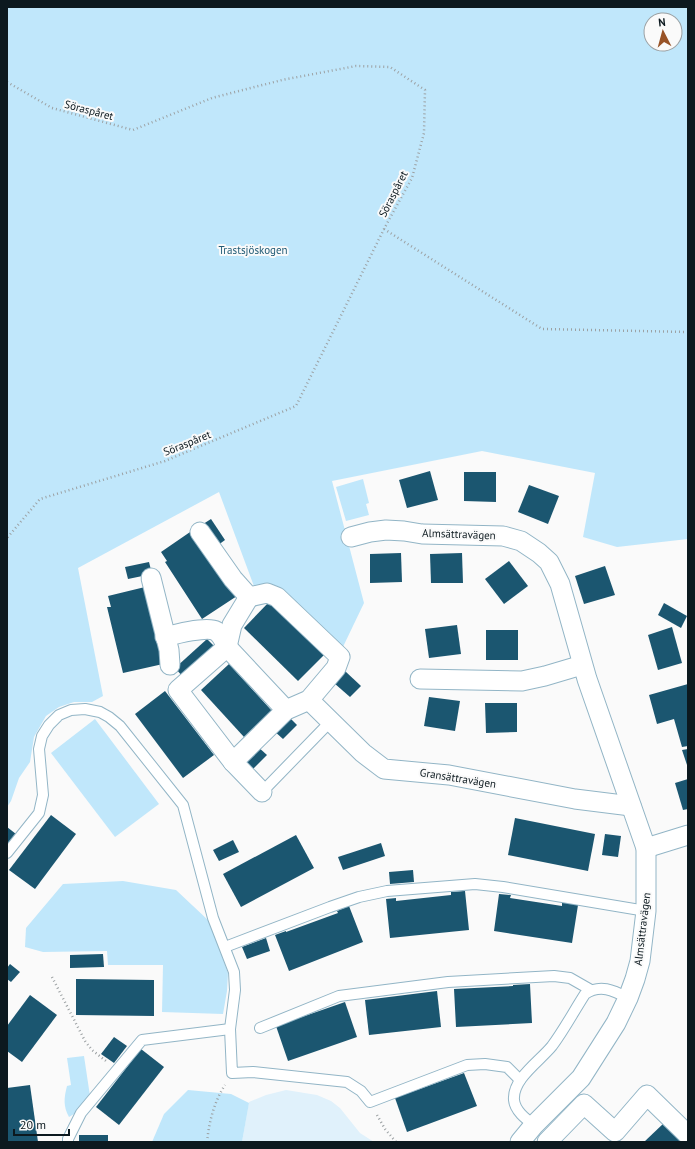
<svg xmlns="http://www.w3.org/2000/svg" width="695" height="1149" viewBox="0 0 695 1149" font-family="'PT Sans',sans-serif">
<style>
.built{fill:#e0f1fb}
.green{fill:#c0e7fb;fill-rule:evenodd}
.building{fill:#1b5670}
.lines{fill:none;stroke-linecap:round;stroke-linejoin:round}
.lane-casing{stroke:#92b5c6;stroke-width:12}
.street-casing{stroke:#92b5c6;stroke-width:21}
.path{stroke:#9ca1a3;stroke-width:2.5;stroke-dasharray:1 3;stroke-linecap:butt}
.lane{stroke:#fff;stroke-width:10}
.street{stroke:#fff;stroke-width:19}
.labels{text-anchor:middle;stroke-width:4;stroke-linejoin:round;paint-order:stroke}
.street-label{font-size:11px;fill:#0c191f;stroke:#fafafa}
.park-label{font-size:11px;fill:#225c76;stroke:#fafafa}
</style>
<rect width="100%" height="100%" fill="#fafafa"/>
<path class="built" d="M 286,1090 L 317,1095 L 331,1101 L 340,1108 L 360,1133 L 374,1142 L 242,1142 L 249,1102 L 266,1095 Z"/>
<g class="green">
<path d="M 7,7 L 688,7 L 688,539 L 617,547 L 583,537 L 595,473 L 482,451 L 332,481 L 364,603 L 341,651 L 296,602 L 272,592 L 255,589 L 219,492 L 78,568 L 103,696 L 92,702 L 74,702 L 59,707 L 46,716 L 34,737 L 30,762 L 19,778 L 11,801 L 7,807 ZM 651,20 L 675,20 L 675,44 L 651,44 Z"/>
<path d="M 363,479 L 369,503 L 366,504 L 369,515 L 346,521 L 336,487 Z"/>
<path d="M 95,719 L 159,804 L 115,837 L 51,753 Z"/>
<path d="M 123,881 L 176,890 L 209,921 L 228,973 L 227,991 L 223,1014 L 162,1012 L 163,965 L 108,965 L 107,951 L 43,952 L 25,947 L 26,928 L 63,884 Z"/>
<path d="M 84,1056 L 90,1096 L 79,1111 L 69,1117 C 63,1106 64,1098 67,1086 L 71,1085 L 67,1058 Z"/>
<path d="M 188,1090 L 231,1094 L 249,1103 L 242,1142 L 152,1142 L 164,1114 Z"/>
</g>
<g class="building">
<path d="M 430,471 L 438,500 L 407,508 L 399,480 Z"/>
<path d="M 464,472 L 496,472 L 496,502 L 464,501 Z"/>
<path d="M 529,485 L 559,496 L 548,524 L 518,512 Z"/>
<path d="M 211,519 L 225,540 L 214,548 L 200,526 Z"/>
<path d="M 193,530 L 237,596 L 202,619 L 165,562 L 167,561 L 161,552 Z"/>
<path d="M 401,553 L 402,582 L 370,583 L 370,554 Z"/>
<path d="M 462,553 L 463,583 L 431,583 L 430,554 Z"/>
<path d="M 509,561 L 528,586 L 504,604 L 485,579 Z"/>
<path d="M 149,562 L 152,574 L 128,579 L 125,567 Z"/>
<path d="M 605,566 L 615,595 L 584,604 L 575,576 Z"/>
<path d="M 145,587 L 163,664 L 123,673 L 107,607 L 111,607 L 108,596 Z"/>
<path d="M 269,602 L 324,655 L 298,681 L 244,628 Z"/>
<path d="M 664,603 L 687,616 L 681,628 L 658,615 Z"/>
<path d="M 457,625 L 461,654 L 429,658 L 425,629 Z"/>
<path d="M 672,627 L 682,663 L 658,670 L 648,635 Z"/>
<rect x="486" y="630" width="32" height="30"/>
<path d="M 207,639 L 216,648 L 184,678 L 175,668 Z"/>
<path d="M 229,664 L 272,711 L 244,737 L 201,690 Z"/>
<path d="M 345,671 L 361,686 L 350,697 L 334,683 Z"/>
<path d="M 688,684 L 688,746 L 682,747 L 674,719 L 657,724 L 649,695 Z"/>
<path d="M 165,691 L 214,755 L 183,778 L 135,714 Z"/>
<path d="M 429,697 L 460,701 L 455,731 L 424,726 Z"/>
<path d="M 485,703 L 517,703 L 517,732 L 486,733 Z"/>
<path d="M 287,715 L 297,725 L 283,739 L 273,730 Z"/>
<path d="M 257,746 L 267,755 L 251,771 L 242,761 Z"/>
<path d="M 688,749 L 688,768 L 682,750 Z"/>
<path d="M 688,779 L 688,809 L 683,810 L 675,783 Z"/>
<path d="M 51,815 L 76,834 L 35,889 L 9,870 Z"/>
<path d="M 515,818 L 595,834 L 588,871 L 508,855 Z"/>
<path d="M 7,827 L 16,834 L 7,846 Z"/>
<path d="M 605,834 L 621,836 L 618,857 L 602,855 Z"/>
<path d="M 296,835 L 314,868 L 241,907 L 223,874 Z"/>
<path d="M 233,840 L 239,852 L 219,861 L 213,850 Z"/>
<path d="M 381,843 L 385,856 L 343,870 L 338,857 Z"/>
<path d="M 413,870 L 414,882 L 390,884 L 389,872 Z"/>
<path d="M 465,891 L 469,930 L 390,938 L 386,899 L 396,898 L 396,901 L 451,895 L 451,892 Z"/>
<path d="M 499,894 L 511,895 L 510,898 L 562,906 L 562,902 L 578,905 L 572,943 L 494,931 Z"/>
<path d="M 349,906 L 363,942 L 289,971 L 275,935 L 286,931 L 286,932 L 338,913 L 337,911 Z"/>
<path d="M 266,938 L 270,951 L 247,959 L 242,947 Z"/>
<path d="M 103,954 L 104,967 L 70,968 L 70,955 Z"/>
<path d="M 10,964 L 20,972 L 11,982 L 7,979 L 7,968 Z"/>
<path d="M 76,979 L 154,980 L 154,1016 L 76,1015 Z"/>
<path d="M 530,984 L 532,1023 L 456,1027 L 454,989 L 513,986 L 513,985 Z"/>
<path d="M 437,991 L 441,1027 L 369,1035 L 365,1000 Z"/>
<path d="M 30,995 L 57,1015 L 22,1062 L 7,1051 L 7,1026 Z"/>
<path d="M 345,1002 L 357,1037 L 288,1061 L 276,1026 Z"/>
<path d="M 114,1037 L 127,1046 L 114,1063 L 101,1054 Z"/>
<path d="M 141,1049 L 164,1067 L 119,1125 L 96,1107 Z"/>
<path d="M 464,1073 L 477,1106 L 407,1132 L 395,1098 Z"/>
<path d="M 30,1085 L 38,1142 L 7,1142 L 7,1088 Z"/>
<path d="M 665,1122 L 685,1142 L 644,1142 Z"/>
<rect x="79" y="1135" width="29" height="7"/>
</g>
<g class="lines">
<defs>
<g id="lane">
<path d="M 262,792 L 331,721"/>
<path d="M 7,853 L 39,813 L 43,795 L 39,749 L 42,736 L 49,725 L 59,715 L 71,710 L 85,709 L 100,712 L 109,717 L 120,726 L 183,805 L 213,918 L 234,972 L 235,990 L 230,1029 L 232,1073 L 253,1072 L 347,1082 L 361,1091 L 370,1102 L 467,1065 L 485,1064 L 507,1067 L 520,1080"/>
<path d="M 225,947 L 330,907 L 359,897 L 387,891 L 475,884 L 503,887 L 646,911"/>
<path d="M 260,1028 L 339,996 L 448,982 L 554,976 L 570,978 L 591,990"/>
<path d="M 534,1125 C 526,1119 515,1111 514,1100 C 512,1079 540,1061 552,1046 C 564,1030 574,1011 585,994 C 600,984 613,990 628,998"/>
<path d="M 68,1142 L 68,1139 L 81,1113 L 142,1040 L 230,1029"/>
</g>
<g id="street">
<path d="M 200,532 L 233,579 L 249,597 L 267,593 L 277,597 L 340,657 L 336,668 L 309,700 L 286,710 L 233,762"/>
<path d="M 351,537 L 370,532 L 386,530 L 404,531 L 422,534 L 503,536 L 521,541 L 539,553 L 549,562 L 560,584 L 587,679 L 646,848 L 646,911 L 640,961 L 635,979 L 628,998 L 616,1023 L 581,1078 L 534,1125 L 520,1142"/>
<path d="M 151,578 L 169,650 L 170,665"/>
<path d="M 249,597 L 232,625 L 227,647 L 178,690 L 233,762 L 262,792"/>
<path d="M 165,637 C 176,634 207,626 216,631 C 222,635 224,641 227,647 L 286,710"/>
<path d="M 420,679 L 522,681 L 545,676 L 582,665"/>
<path d="M 309,700 L 363,753 L 384,769 L 449,775 L 575,799 L 631,806"/>
<path d="M 646,848 L 688,835"/>
<path d="M 547,1142 L 584,1104 L 615,1132 L 647,1095 L 688,1135"/>
</g>
</defs>
<use href="#lane" class="lane-casing"/>
<use href="#street" class="street-casing"/>
<g class="path">
<path d="M 7,82 L 52,108 L 133,130 L 212,98 L 282,80 L 356,66 L 390,67 L 425,90 L 424,133 L 412,178 L 384,229 L 296,406 L 165,461 L 40,499 L 7,538"/>
<path d="M 384,229 L 542,329 L 688,332"/>
<path d="M 52,977 L 85,1041 L 92,1050 L 106,1061"/>
<path d="M 377,1115 L 385,1129 L 396,1142"/>
<path d="M 207,1142 C 209,1122 214,1102 225,1085"/>
</g>
<use href="#lane" class="lane"/>
<use href="#street" class="street"/>
</g>
<g class="labels">
<g class="street-label">
<text transform="translate(89 110) rotate(15)" y="4">Söraspåret</text>
<text transform="translate(393 194) rotate(-63)" y="4">Söraspåret</text>
<text transform="translate(187 443) rotate(-22)" y="4">Söraspåret</text>
<text transform="translate(459 534) rotate(2)" y="4">Almsättravägen</text>
<text transform="translate(458 778) rotate(9)" y="4">Gransättravägen</text>
<text transform="translate(642 929) rotate(-83)" y="4">Almsättravägen</text>
</g>
<g class="park-label">
<text x="253" y="254">Trastsjöskogen</text>
</g>
</g>
<rect width="695" height="1149" fill="none" stroke="#0c191f" stroke-width="16"/>
<g transform="translate(663 32) rotate(354)"><circle r="19" fill="#fafafa" stroke="#9ba0a2"/>
<path d="M0-3L7 15L0 10L-7 15Z" fill="#985327"/>
<text y="-6" font-size="11" font-weight="bold" text-anchor="middle" fill="#0c191f">N</text>
</g>
<path d="M14 1129v6h55v-6" fill="none" stroke="#0c191f" stroke-width="2"/>
<text x="20" y="1129" font-size="12" fill="#0c191f" stroke="#fafafa" stroke-width="3" paint-order="stroke">20 m</text>
</svg>
